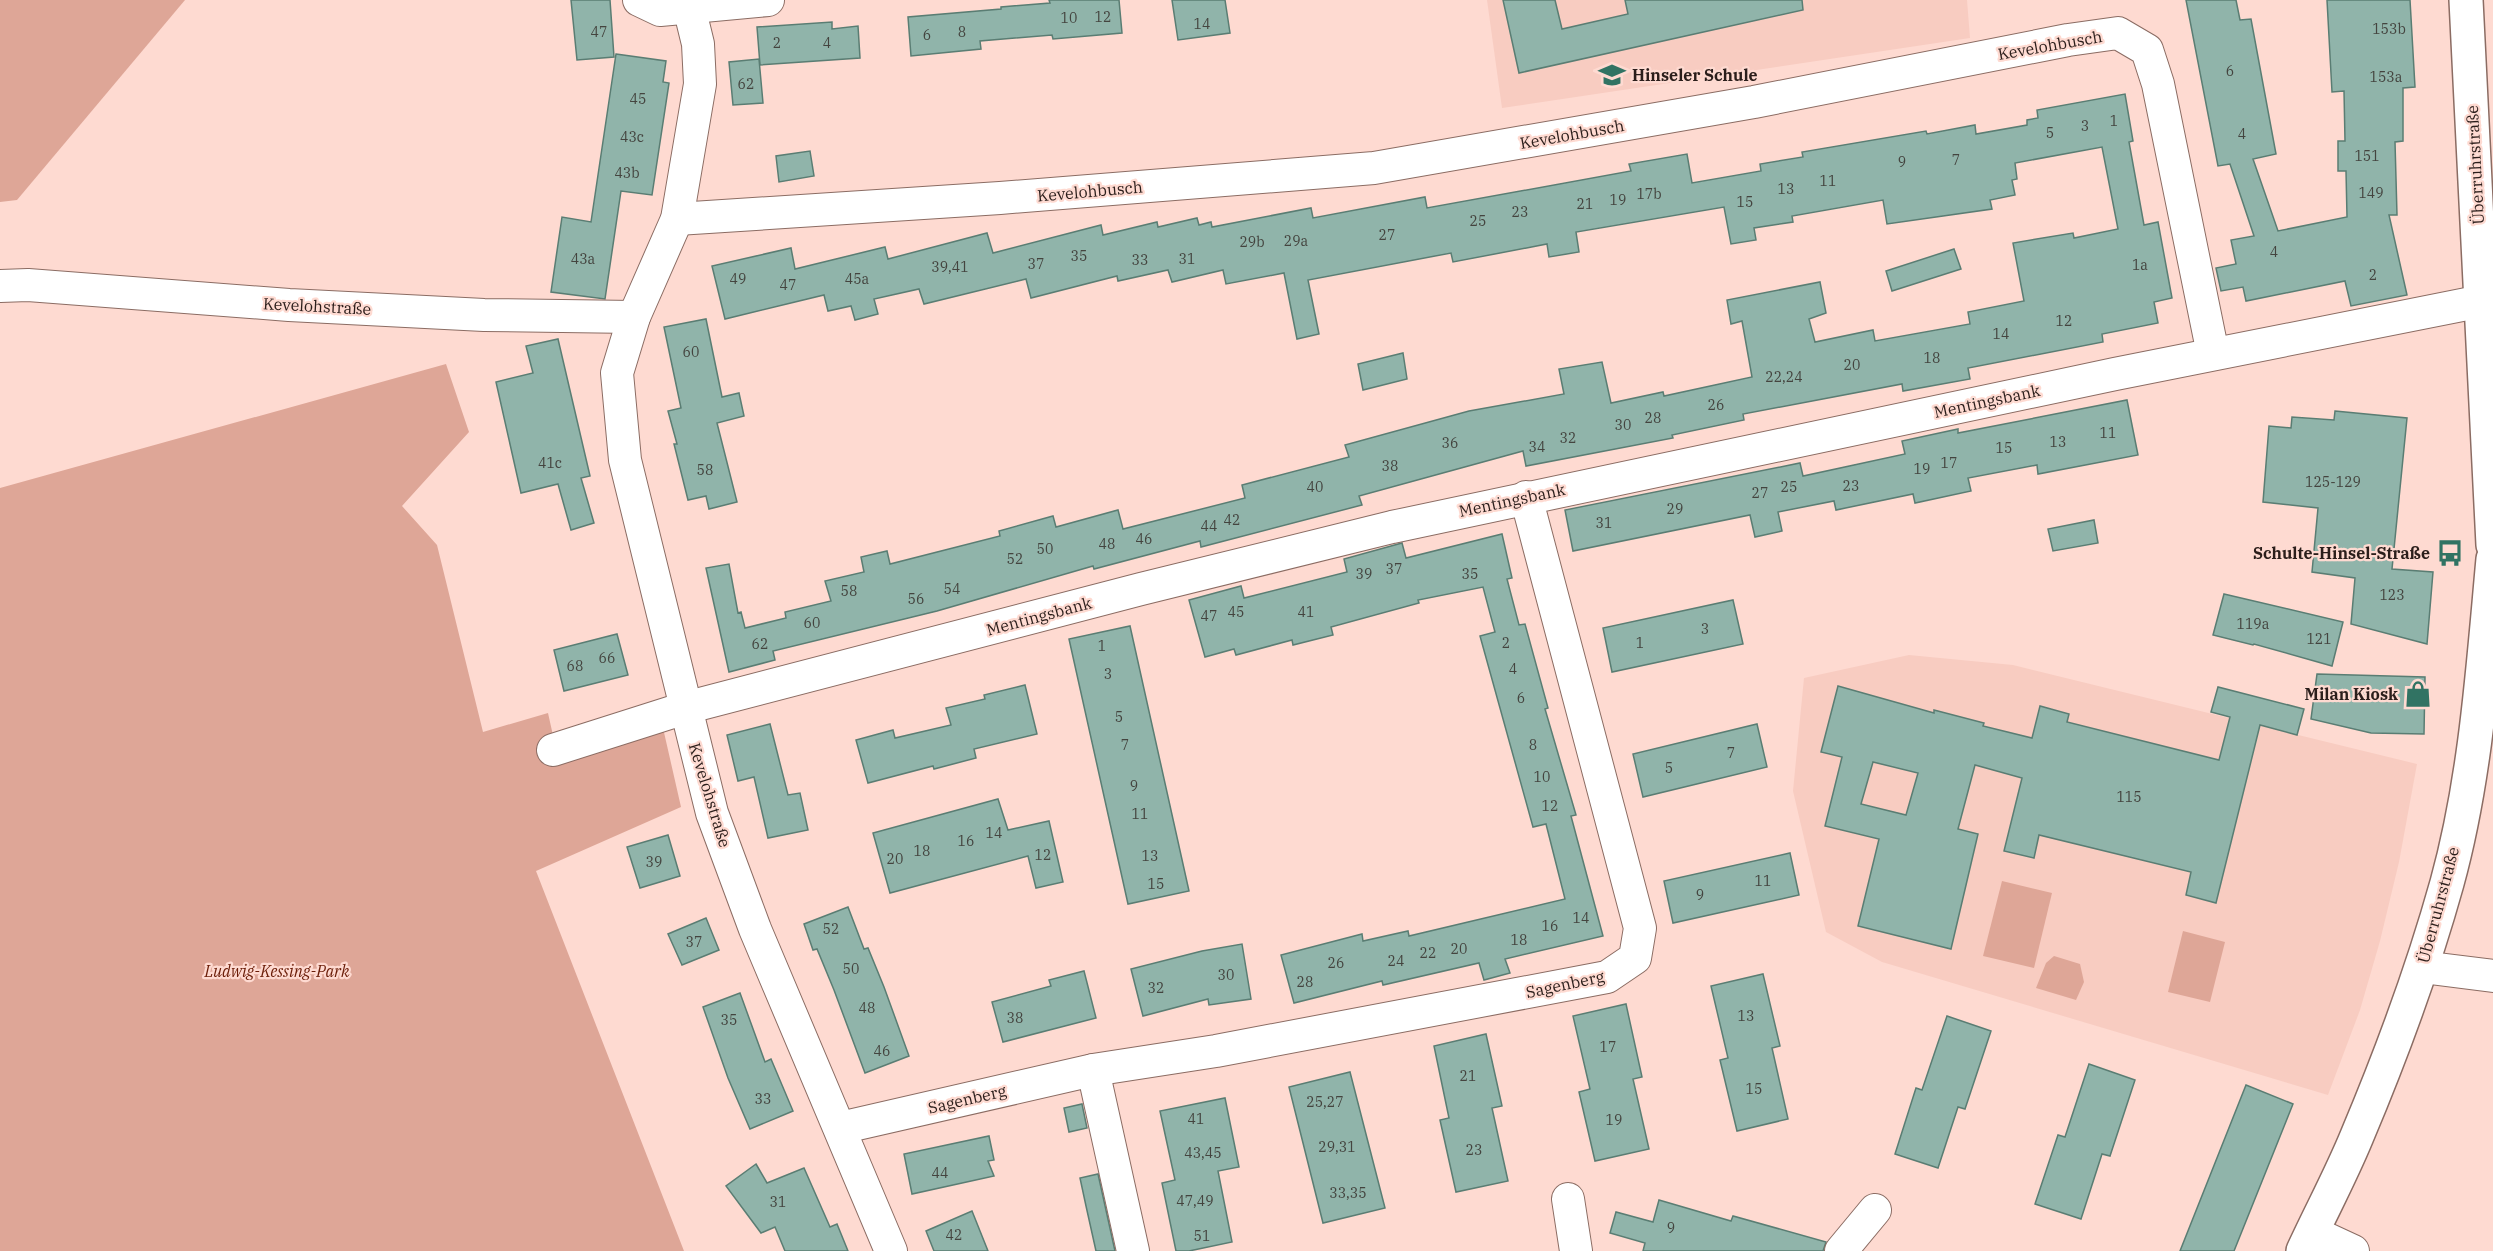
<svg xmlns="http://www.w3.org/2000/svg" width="2493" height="1251" viewBox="0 0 2493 1251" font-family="'IBM Plex Serif',serif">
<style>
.built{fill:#f8ccc1}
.green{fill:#dea697}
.building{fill:#90b4aa;stroke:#5a7d73;stroke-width:1.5;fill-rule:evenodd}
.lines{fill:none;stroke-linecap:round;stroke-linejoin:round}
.street-casing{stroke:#8b6c63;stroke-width:34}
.secondary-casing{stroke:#8b6c63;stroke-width:36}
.street{stroke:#fff;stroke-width:32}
.secondary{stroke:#fff;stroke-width:33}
.labels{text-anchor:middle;stroke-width:4.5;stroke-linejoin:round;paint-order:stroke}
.number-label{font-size:14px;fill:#44443f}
.street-label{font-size:16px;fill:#2b1e1b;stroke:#fedad1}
.poi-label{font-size:16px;font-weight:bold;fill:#2b1e1b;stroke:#fedad1;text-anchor:end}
.park-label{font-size:16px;font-style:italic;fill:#6b1d08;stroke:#fedad1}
</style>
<rect width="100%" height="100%" fill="#fedad1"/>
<g class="built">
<path d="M 1487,0 L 1967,0 L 1970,38 L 1502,108 Z"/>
<path d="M 1909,655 L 2013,665 L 2417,764 L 2399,862 L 2380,941 L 2360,1010 L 2328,1095 L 1882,962 L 1826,932 L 1793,791 L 1804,678 Z"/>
</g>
<g class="green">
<path d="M 0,0 L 185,0 L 17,200 L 0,202 Z"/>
<path d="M 446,364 L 469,432 L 402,506 L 437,545 L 483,732 L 548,713 L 554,740 L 658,706 L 681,807 L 536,871 L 684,1251 L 0,1251 L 0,488 Z"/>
<path d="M 2002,881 L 2052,893 L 2034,968 L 1983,956 Z"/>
<path d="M 2183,931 L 2225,942 L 2210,1002 L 2168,992 Z"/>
<path d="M 2054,956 L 2080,964 L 2084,982 L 2076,1000 L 2036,988 L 2046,963 Z"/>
</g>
<g class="building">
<path d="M 571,0 L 610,0 L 614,57 L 577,60 Z"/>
<path d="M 1049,0 L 1119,0 L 1122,33 L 1053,39 L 1052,35 L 980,41 L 981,49 L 911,56 L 908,17 L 1001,9 L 1001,7 L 1050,3 Z"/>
<path d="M 1172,0 L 1225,0 L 1230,33 L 1178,40 Z"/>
<path d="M 1503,0 L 1555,0 L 1562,29 L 1628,14 L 1625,0 L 1802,0 L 1803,10 L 1519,73 Z"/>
<path d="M 2186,0 L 2236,0 L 2240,20 L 2251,19 L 2276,154 L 2253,159 L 2278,231 L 2347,217 L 2346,171 L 2338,171 L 2338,141 L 2345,141 L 2344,91 L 2332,92 L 2327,0 L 2410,0 L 2415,87 L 2403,88 L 2403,141 L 2395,142 L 2397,215 L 2389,215 L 2407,295 L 2351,306 L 2345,281 L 2246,301 L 2243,287 L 2221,291 L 2216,268 L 2236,264 L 2231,240 L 2254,236 L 2230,164 L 2218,166 Z"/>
<path d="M 832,22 L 832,29 L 858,26 L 860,58 L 760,65 L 757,27 Z"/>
<path d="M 616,54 L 666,61 L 663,82 L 669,83 L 652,195 L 621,191 L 605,299 L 551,292 L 562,217 L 591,222 Z"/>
<path d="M 759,59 L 763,103 L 733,105 L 729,62 Z"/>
<path d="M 2125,94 L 2133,141 L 2129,142 L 2144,225 L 2158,222 L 2172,298 L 2154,302 L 2158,323 L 2102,334 L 2103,342 L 1968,368 L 1970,379 L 1903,391 L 1902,384 L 1743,414 L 1744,420 L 1672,435 L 1673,438 L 1526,466 L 1523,451 L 1359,496 L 1362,505 L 1201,547 L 1200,541 L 1094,569 L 1093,566 L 937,611 L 773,651 L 775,660 L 729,672 L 706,568 L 729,564 L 738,613 L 741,612 L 745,628 L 786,618 L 785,612 L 831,601 L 825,581 L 864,572 L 861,557 L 887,551 L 890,564 L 1000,536 L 999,531 L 1053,516 L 1056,527 L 1118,510 L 1123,529 L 1245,498 L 1242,485 L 1349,457 L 1345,445 L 1469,411 L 1564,394 L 1559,369 L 1602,362 L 1611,403 L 1663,392 L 1664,396 L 1752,377 L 1742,321 L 1731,324 L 1727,300 L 1820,282 L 1826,313 L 1809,319 L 1815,342 L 1873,330 L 1875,341 L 1970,324 L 1968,312 L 2024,301 L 2013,243 L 2073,233 L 2074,238 L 2118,229 L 2102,147 L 2015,163 L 2017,179 L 2012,180 L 2015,195 L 1990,200 L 1992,209 L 1887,224 L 1883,200 L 1792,216 L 1793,222 L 1754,228 L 1756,240 L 1731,244 L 1724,207 L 1576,232 L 1579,252 L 1549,257 L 1547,244 L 1453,262 L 1451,253 L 1308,280 L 1319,334 L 1297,339 L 1284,273 L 1226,284 L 1223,270 L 1172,282 L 1168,270 L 1118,281 L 1117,276 L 1031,298 L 1026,279 L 924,304 L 919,289 L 874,299 L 878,314 L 855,320 L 851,306 L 828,311 L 824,295 L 725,319 L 712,266 L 791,248 L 795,269 L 885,247 L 888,259 L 987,233 L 993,253 L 1101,225 L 1103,235 L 1157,222 L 1158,227 L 1197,218 L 1199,225 L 1211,222 L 1212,227 L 1311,208 L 1313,218 L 1425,197 L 1427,208 L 1631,171 L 1629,164 L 1687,154 L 1692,183 L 1761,171 L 1760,164 L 1803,157 L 1802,152 L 1926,131 L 1927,134 L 1975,125 L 1976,134 L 2027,125 L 2027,120 L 2038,118 L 2037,110 Z"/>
<path d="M 810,151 L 814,176 L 779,182 L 776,156 Z"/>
<path d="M 1954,249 L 1961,269 L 1892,291 L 1886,271 Z"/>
<path d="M 706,319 L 722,397 L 739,393 L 744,416 L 717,423 L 737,502 L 709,509 L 706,496 L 688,500 L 674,444 L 677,444 L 668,411 L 681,408 L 664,327 Z"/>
<path d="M 558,339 L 590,476 L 581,478 L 594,523 L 571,530 L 558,484 L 521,493 L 496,382 L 533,373 L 526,346 Z"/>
<path d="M 1403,353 L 1407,379 L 1363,390 L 1358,364 Z"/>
<path d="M 2127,400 L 2138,455 L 2038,474 L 2037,465 L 1968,478 L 1971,491 L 1915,503 L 1913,494 L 1836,510 L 1834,501 L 1778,512 L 1782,531 L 1755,537 L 1750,515 L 1573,551 L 1565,510 L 1800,463 L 1803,476 L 1905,454 L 1902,441 L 1958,429 L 1958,433 Z"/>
<path d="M 2335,411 L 2407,418 L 2392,569 L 2433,572 L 2427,644 L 2351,624 L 2355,578 L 2312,572 L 2318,508 L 2263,502 L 2269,426 L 2291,428 L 2292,417 L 2334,420 Z"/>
<path d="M 2094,520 L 2098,543 L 2053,551 L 2048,529 Z"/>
<path d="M 1502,534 L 1512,578 L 1507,579 L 1519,625 L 1525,624 L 1548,708 L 1545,709 L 1576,815 L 1571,816 L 1603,936 L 1505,959 L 1510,973 L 1484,980 L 1479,963 L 1383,985 L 1382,981 L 1294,1003 L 1281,955 L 1362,934 L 1363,941 L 1408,931 L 1409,936 L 1565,899 L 1546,824 L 1533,827 L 1480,636 L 1495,632 L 1483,587 L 1418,600 L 1419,603 L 1331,627 L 1333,635 L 1293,645 L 1292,640 L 1236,655 L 1234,649 L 1205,657 L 1189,600 L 1241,586 L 1244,598 L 1347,572 L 1344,559 L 1402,543 L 1406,558 Z"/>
<path d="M 2224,594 L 2343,622 L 2332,666 L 2254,644 L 2253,645 L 2213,635 Z"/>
<path d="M 1733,600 L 1743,644 L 1612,672 L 1603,628 Z"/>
<path d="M 1130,626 L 1189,891 L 1128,904 L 1069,639 Z"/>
<path d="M 617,634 L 628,675 L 564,691 L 554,650 Z"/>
<path d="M 2317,674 L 2425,677 L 2424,734 L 2371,733 L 2311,719 Z"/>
<path d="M 1025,685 L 1037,734 L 974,749 L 976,758 L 934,769 L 933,766 L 868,783 L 856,740 L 893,730 L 895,738 L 951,725 L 946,708 L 985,699 L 984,695 Z"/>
<path d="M 1838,686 L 1934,713 L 1934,710 L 1984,723 L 1983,726 L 2032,738 L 2040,706 L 2069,714 L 2067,722 L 2219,760 L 2230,717 L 2211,712 L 2218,687 L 2304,709 L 2297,735 L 2260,725 L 2216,903 L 2186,895 L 2191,872 L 2039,835 L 2034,858 L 2004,851 L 2022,778 L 1975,765 L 1958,829 L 1978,834 L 1951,949 L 1858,926 L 1879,839 L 1825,826 L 1842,757 L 1821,752 ZM 1873,762 L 1918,773 L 1906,815 L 1861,804 Z"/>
<path d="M 770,724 L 788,795 L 800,793 L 808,830 L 768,838 L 754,777 L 738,781 L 727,735 Z"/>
<path d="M 1757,724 L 1767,767 L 1643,797 L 1633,754 Z"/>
<path d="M 998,799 L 1008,830 L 1049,821 L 1063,882 L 1036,888 L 1028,856 L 890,893 L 873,833 Z"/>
<path d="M 668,835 L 680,876 L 640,888 L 627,847 Z"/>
<path d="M 1790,853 L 1799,895 L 1673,923 L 1664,881 Z"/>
<path d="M 848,907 L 864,949 L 868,948 L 884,987 L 909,1056 L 865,1073 L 834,990 L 817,949 L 813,950 L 804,924 Z"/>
<path d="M 706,918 L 719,950 L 682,965 L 668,934 Z"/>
<path d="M 1242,944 L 1251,999 L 1209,1005 L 1208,999 L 1143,1016 L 1131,969 L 1202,951 Z"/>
<path d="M 1084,971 L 1096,1018 L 1003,1042 L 992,1002 L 1051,986 L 1049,980 Z"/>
<path d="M 1763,974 L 1780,1046 L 1772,1048 L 1788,1119 L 1737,1131 L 1720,1060 L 1728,1058 L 1711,986 Z"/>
<path d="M 740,993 L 765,1062 L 771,1059 L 793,1111 L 750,1129 L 728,1078 L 703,1007 Z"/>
<path d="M 1626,1004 L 1642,1077 L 1633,1079 L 1649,1149 L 1595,1161 L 1579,1092 L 1590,1089 L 1573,1016 Z"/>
<path d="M 1947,1016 L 1991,1031 L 1965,1109 L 1958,1107 L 1938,1168 L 1895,1154 L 1916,1088 L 1922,1090 Z"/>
<path d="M 1486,1034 L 1502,1106 L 1492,1108 L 1508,1181 L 1456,1192 L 1440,1120 L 1449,1118 L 1434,1046 Z"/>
<path d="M 2089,1064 L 2135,1080 L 2110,1156 L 2102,1154 L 2081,1219 L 2035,1204 L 2058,1135 L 2065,1137 Z"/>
<path d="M 1350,1072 L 1385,1208 L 1323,1223 L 1289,1087 Z"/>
<path d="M 2246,1085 L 2293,1104 L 2234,1251 L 2180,1251 Z"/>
<path d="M 1225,1098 L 1239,1167 L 1218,1171 L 1232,1242 L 1189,1251 L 1176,1251 L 1162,1183 L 1175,1180 L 1160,1111 Z"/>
<path d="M 1082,1104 L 1087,1128 L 1069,1132 L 1064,1108 Z"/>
<path d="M 989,1136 L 994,1160 L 988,1161 L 994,1176 L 912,1194 L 904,1154 Z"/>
<path d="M 756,1164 L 767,1183 L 804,1168 L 830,1227 L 837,1224 L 848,1251 L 785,1251 L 775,1227 L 761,1233 L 726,1186 Z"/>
<path d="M 1098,1174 L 1115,1251 L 1096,1251 L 1086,1206 L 1080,1178 Z"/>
<path d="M 1659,1200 L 1731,1221 L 1733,1216 L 1826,1242 L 1823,1251 L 1643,1251 L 1645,1243 L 1610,1233 L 1616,1212 L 1653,1222 Z"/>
<path d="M 972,1211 L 988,1251 L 934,1251 L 926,1231 Z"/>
</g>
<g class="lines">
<defs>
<g id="street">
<path d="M 639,0 L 660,10 L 768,0"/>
<path d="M 689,7 L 698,44 L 700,84 L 677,219 L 634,317 L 617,373 L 625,460 L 712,813 L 755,929 L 891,1251"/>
<path d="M 677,219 L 1000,198 L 1374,168 L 1754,102 L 2068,40 L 2118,33 L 2147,50 L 2158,84 L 2213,354"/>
<path d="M 0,286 L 28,285 L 289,305 L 484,315 L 634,317"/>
<path d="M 553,750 L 685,708 L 1141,589 L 1392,527 L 2115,374 L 2482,301"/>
<path d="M 2422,967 L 2493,976"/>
<path d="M 1093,1070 L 1133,1251"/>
<path d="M 840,1128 L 1093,1070 L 1216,1051 L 1607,977 L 1635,958 L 1640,928 L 1526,497"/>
<path d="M 1568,1199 L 1576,1251"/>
<path d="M 2312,1232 L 2353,1251"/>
<path d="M 1841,1251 L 1875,1210"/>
</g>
<g id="secondary">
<path d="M 2466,0 L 2493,545"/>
<path d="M 2303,1251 C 2321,1212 2341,1175 2357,1136 C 2392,1053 2423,969 2447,883 C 2476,778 2483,667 2493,559"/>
</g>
</defs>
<use href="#street" class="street-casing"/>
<use href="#secondary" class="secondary-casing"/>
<use href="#street" class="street"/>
<use href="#secondary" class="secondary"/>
</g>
<defs>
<symbol id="school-bare" viewBox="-9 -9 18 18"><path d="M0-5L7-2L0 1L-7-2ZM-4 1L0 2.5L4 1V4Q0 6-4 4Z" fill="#317363" stroke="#fedad1" stroke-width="2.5" paint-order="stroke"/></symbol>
<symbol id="bus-bare" viewBox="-9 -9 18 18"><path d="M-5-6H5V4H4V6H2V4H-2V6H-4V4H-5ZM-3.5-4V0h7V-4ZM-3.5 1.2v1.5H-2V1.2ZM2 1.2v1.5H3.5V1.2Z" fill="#317363" stroke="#fedad1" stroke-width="2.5" paint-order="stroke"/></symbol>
<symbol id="shop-bare" viewBox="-9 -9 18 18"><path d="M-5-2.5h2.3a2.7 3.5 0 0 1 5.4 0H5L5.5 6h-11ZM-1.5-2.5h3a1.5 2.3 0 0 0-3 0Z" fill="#317363" stroke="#fedad1" stroke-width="2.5" paint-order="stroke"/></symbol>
</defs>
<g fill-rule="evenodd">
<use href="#school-bare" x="1593" y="56" width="38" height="38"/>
<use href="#bus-bare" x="2431" y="534" width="38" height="38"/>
<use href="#shop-bare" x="2399" y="675" width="38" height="38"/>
</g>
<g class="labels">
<g class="number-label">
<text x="1103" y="22">12</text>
<text x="1069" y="23">10</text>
<text x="1202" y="29">14</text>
<text x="2389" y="34">153b</text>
<text x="599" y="37">47</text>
<text x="962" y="37">8</text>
<text x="927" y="40">6</text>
<text x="777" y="48">2</text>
<text x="827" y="48">4</text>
<text x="2230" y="76">6</text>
<text x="2386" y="82">153a</text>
<text x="746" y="89">62</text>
<text x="638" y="104">45</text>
<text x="2114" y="126">1</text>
<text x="2085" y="131">3</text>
<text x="2050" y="138">5</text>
<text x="2242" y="139">4</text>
<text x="632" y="142">43c</text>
<text x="2367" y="161">151</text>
<text x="1956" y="165">7</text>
<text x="1902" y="167">9</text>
<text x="627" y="178">43b</text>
<text x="1828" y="186">11</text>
<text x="1786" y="194">13</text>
<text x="2371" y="198">149</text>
<text x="1649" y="199">17b</text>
<text x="1618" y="205">19</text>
<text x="1745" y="207">15</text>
<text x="1585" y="209">21</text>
<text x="1520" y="217">23</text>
<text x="1478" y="226">25</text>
<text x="1387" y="240">27</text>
<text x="1296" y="246">29a</text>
<text x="1252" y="247">29b</text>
<text x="2274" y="257">4</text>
<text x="1079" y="261">35</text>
<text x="583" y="264">43a</text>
<text x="1187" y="264">31</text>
<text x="1140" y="265">33</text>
<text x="1036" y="269">37</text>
<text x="2140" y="270">1a</text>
<text x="950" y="272">39,41</text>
<text x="2373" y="280">2</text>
<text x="738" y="284">49</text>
<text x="857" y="284">45a</text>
<text x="788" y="290">47</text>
<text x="2064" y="326">12</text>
<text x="2001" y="339">14</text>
<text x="691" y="357">60</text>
<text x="1932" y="363">18</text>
<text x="1852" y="370">20</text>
<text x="1784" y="382">22,24</text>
<text x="1716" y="410">26</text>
<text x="1653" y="423">28</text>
<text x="1623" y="430">30</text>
<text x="2108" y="438">11</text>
<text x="1568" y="443">32</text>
<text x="2058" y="447">13</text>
<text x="1450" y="448">36</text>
<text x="1537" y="452">34</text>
<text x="2004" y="453">15</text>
<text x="550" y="468">41c</text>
<text x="1949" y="468">17</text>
<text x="1390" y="471">38</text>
<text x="1922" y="474">19</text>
<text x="705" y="475">58</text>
<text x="2333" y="487">125-129</text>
<text x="1851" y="491">23</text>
<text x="1315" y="492">40</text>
<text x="1789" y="492">25</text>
<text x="1760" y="498">27</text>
<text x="1675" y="514">29</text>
<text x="1232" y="525">42</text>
<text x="1604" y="528">31</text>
<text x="1209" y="531">44</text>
<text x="1144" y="544">46</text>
<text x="1107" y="549">48</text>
<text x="1045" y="554">50</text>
<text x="1015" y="564">52</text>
<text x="1394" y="574">37</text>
<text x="1364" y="579">39</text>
<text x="1470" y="579">35</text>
<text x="952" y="594">54</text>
<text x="849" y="596">58</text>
<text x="2392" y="600">123</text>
<text x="916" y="604">56</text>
<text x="1236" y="617">45</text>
<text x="1306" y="617">41</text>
<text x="1209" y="621">47</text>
<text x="812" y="628">60</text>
<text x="2253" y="629">119a</text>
<text x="1705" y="634">3</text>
<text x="2319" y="644">121</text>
<text x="1506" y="648">2</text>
<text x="1640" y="648">1</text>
<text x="760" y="649">62</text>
<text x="1102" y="651">1</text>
<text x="607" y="663">66</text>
<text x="575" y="671">68</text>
<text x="1513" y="674">4</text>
<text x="1108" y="679">3</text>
<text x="1521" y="703">6</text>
<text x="1119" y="722">5</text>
<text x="1125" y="750">7</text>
<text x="1533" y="750">8</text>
<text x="1731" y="758">7</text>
<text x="1669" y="773">5</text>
<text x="1542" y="782">10</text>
<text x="1134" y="791">9</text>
<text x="2129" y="802">115</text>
<text x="1550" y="811">12</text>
<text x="1140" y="819">11</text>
<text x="994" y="838">14</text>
<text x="966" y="846">16</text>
<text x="922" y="856">18</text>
<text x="1043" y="860">12</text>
<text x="1150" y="861">13</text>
<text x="895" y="864">20</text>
<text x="654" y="867">39</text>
<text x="1763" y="886">11</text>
<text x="1156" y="889">15</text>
<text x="1700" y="900">9</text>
<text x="1581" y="923">14</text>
<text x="1550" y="931">16</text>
<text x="831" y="934">52</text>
<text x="1519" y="945">18</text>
<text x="694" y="947">37</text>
<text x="1459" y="954">20</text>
<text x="1428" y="958">22</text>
<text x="1396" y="966">24</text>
<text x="1336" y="968">26</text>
<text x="851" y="974">50</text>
<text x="1226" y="980">30</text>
<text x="1305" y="987">28</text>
<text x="1156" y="993">32</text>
<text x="867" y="1013">48</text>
<text x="1746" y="1021">13</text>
<text x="1015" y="1023">38</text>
<text x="729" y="1025">35</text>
<text x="1608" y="1052">17</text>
<text x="882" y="1056">46</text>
<text x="1468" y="1081">21</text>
<text x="1754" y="1094">15</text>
<text x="763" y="1104">33</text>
<text x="1325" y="1107">25,27</text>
<text x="1196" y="1124">41</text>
<text x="1614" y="1125">19</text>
<text x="1337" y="1152">29,31</text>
<text x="1474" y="1155">23</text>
<text x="1203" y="1158">43,45</text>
<text x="940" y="1178">44</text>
<text x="1348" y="1198">33,35</text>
<text x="1195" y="1206">47,49</text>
<text x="778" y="1207">31</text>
<text x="1671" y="1233">9</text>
<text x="954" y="1240">42</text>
<text x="1202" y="1241">51</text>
</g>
<g class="street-label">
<text transform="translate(2050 45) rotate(-10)" y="6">Kevelohbusch</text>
<text transform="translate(1572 134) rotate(-10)" y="6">Kevelohbusch</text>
<text transform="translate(2475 165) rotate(-93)" y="6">Überruhrstraße</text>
<text transform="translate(1090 191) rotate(-5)" y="6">Kevelohbusch</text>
<text transform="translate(317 306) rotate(3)" y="6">Kevelohstraße</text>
<text transform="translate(1987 401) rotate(-12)" y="6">Mentingsbank</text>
<text transform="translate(1512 500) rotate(-12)" y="6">Mentingsbank</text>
<text transform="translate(1039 616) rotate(-15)" y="6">Mentingsbank</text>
<text transform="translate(710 795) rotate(73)" y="6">Kevelohstraße</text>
<text transform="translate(2438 905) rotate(-75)" y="6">Überruhrstraße</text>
<text transform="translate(1565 984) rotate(-12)" y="6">Sagenberg</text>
<text transform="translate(967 1099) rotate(-13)" y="6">Sagenberg</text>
</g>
<g class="poi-label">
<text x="1632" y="81" text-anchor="start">Hinseler Schule</text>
<text x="2430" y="559">Schulte-Hinsel-Straße</text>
<text x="2398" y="700">Milan Kiosk</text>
</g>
<g class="park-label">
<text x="277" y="977">Ludwig-Kessing-Park</text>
</g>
</g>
</svg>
